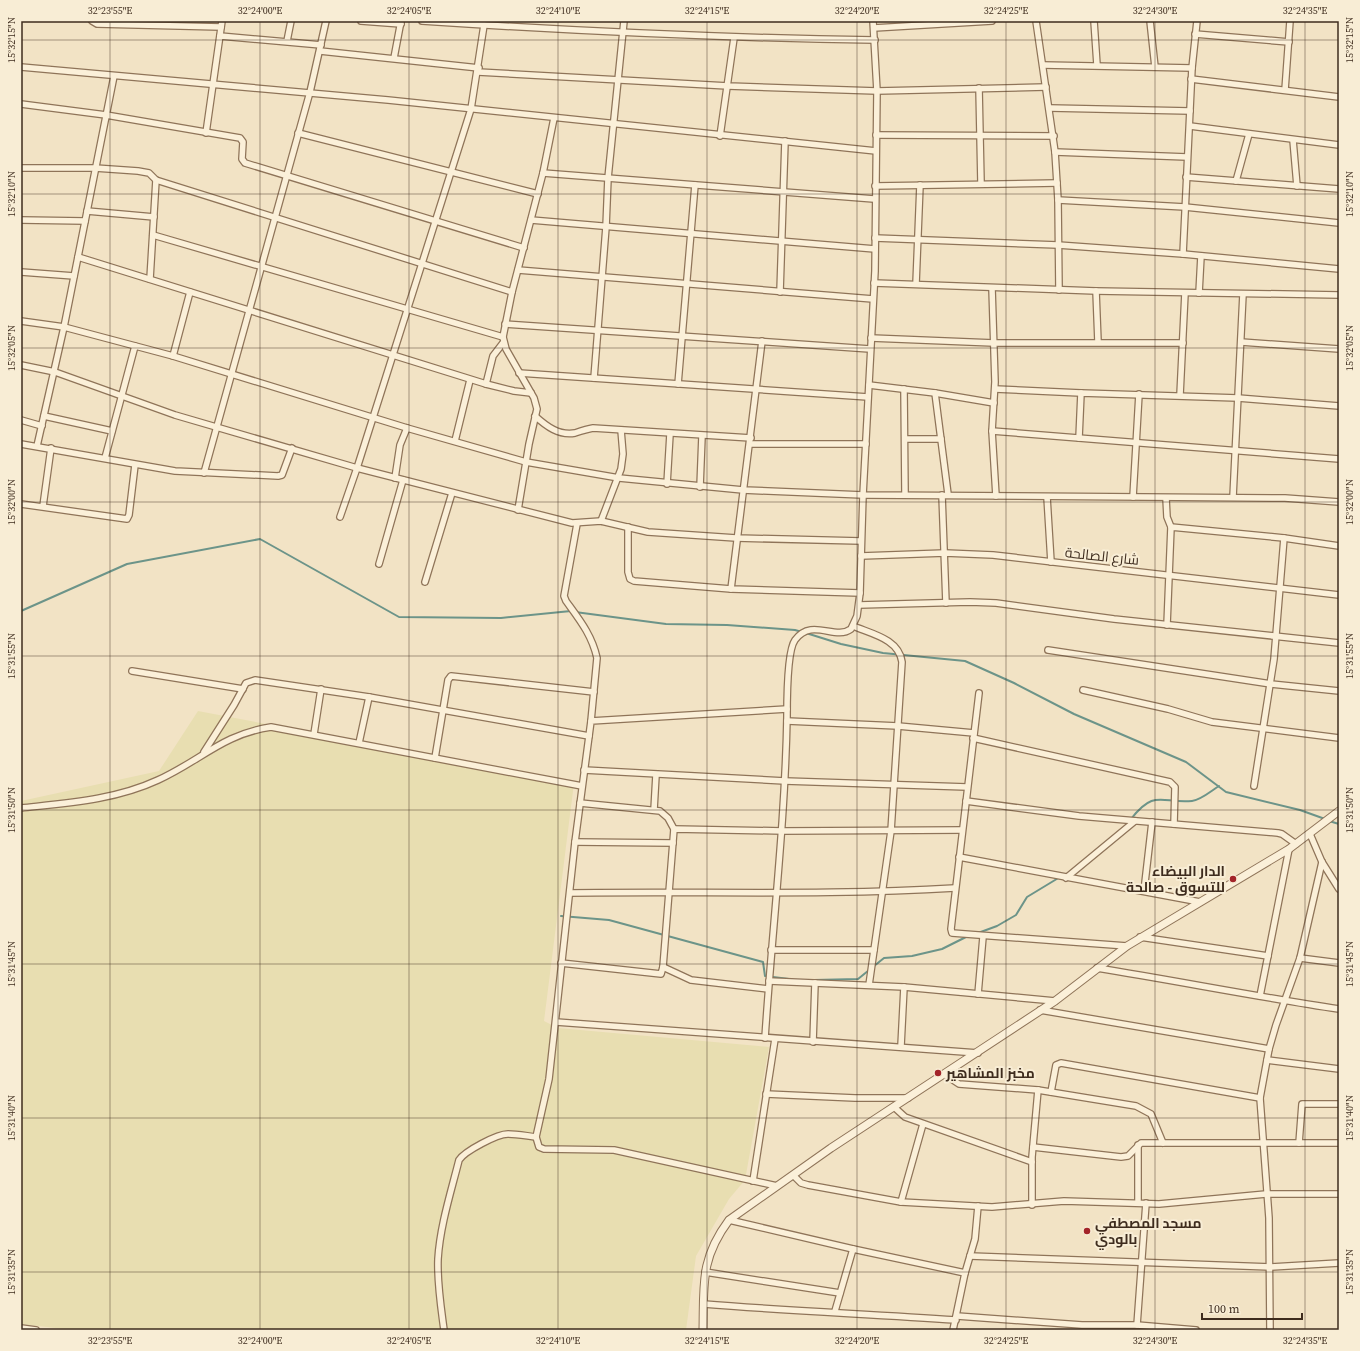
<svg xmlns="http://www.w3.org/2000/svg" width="1360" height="1351" viewBox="0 0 1360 1351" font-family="'Source Serif 4',Cairo,serif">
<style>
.farmland{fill:#e8deb1}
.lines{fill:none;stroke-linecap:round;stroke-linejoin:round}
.stream{stroke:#6c9489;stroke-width:2}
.minor-casing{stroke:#8f7459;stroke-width:8}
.tertiary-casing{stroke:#8f7459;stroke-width:9}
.minor{stroke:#fbf0d9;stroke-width:5.5}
.tertiary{stroke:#fbf0d9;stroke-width:7}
.ticks{fill:none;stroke:#3e2c1e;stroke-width:1;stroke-opacity:0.45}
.poi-dot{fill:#a32429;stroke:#f8edd5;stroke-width:1.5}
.labels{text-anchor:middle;stroke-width:4;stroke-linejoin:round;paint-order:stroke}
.street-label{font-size:14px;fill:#3e2c1e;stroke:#f8edd5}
.poi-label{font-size:14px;font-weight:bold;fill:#3e2c1e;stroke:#f8edd5;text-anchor:start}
.neatline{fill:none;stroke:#3e2c1e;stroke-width:1.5}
.ticks-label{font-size:10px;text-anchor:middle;fill:#3e2c1e}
</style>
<rect width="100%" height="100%" fill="#f2e3c5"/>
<path class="farmland" d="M 198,711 L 574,783 L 544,1021 L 558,1028 L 769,1047 L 745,1180 L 729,1199 L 696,1256 L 686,1330 L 569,1330 L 555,1328 L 551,1330 L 73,1330 L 21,1324 L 21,801 L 159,771 Z"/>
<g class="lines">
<g class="stream">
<path d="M 21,611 L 127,564 L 260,539 L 399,617 L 501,618 L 571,611"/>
<path d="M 575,612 L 666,624 L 727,625 L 795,630 L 802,632"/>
<path d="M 806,633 L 841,644 L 883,653 L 965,661 L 1014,683 L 1074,714 L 1186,762 L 1226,792 L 1300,810 L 1325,819"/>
<path d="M 1131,819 C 1155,788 1162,804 1192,801 C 1201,800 1211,791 1219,786"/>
<path d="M 1329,821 L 1339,824"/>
<path d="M 561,916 L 609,920 L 763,962 L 765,976 L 789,979"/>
<path d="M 978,933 L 997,926 L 1016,915 L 1027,897 L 1060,877"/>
<path d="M 814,980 L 858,979 L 884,958 L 912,956 L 942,949 L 968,936"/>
</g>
<defs>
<g id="minor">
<path d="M 92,21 L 97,24 L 221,27"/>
<path d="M 361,21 L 401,24"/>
<path d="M 422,21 C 573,31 723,38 875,40"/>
<path d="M 1036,21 L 1055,152 L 1058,200 L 1059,290"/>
<path d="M 1094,21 L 1097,65"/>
<path d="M 1150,21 L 1155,67"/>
<path d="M 874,28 L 992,21"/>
<path d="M 1195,34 L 1289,42"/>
<path d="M 220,36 L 321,45"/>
<path d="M 287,41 L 291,21"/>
<path d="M 320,51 L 479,68"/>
<path d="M 394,58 L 401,21"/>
<path d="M 1043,65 L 1192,68"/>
<path d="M 21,67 L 388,100 L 876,151"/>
<path d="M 478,72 L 728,86 L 877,91 L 1046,87"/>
<path d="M 1191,79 L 1339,97"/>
<path d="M 979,88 L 981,183"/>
<path d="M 1285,90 L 1290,21"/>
<path d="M 21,104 L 106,115 L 240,138 L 243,142 L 242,159 L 245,163 L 524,248"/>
<path d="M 1050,108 L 1190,111"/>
<path d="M 1190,126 L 1339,145"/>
<path d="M 206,133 L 222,21"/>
<path d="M 298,133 L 538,194"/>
<path d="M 876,135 L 1054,136"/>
<path d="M 720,136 L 734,38"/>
<path d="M 1293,140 L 1297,186"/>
<path d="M 1055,152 L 1187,157"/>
<path d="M 21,168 L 95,168 L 138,171 L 149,173 L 156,180 L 512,292"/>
<path d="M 543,173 L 874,199"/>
<path d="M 1186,177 L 1339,189"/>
<path d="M 1236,181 L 1249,134"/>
<path d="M 875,186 L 1057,183"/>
<path d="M 1058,200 L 1185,207 L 1339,223"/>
<path d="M 87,211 L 154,217"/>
<path d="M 21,220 L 85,221"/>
<path d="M 531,220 L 875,249"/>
<path d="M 153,235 L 503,337"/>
<path d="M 875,238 L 1058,245 L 1183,254 L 1339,269"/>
<path d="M 1183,254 L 1192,68 L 1197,21"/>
<path d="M 78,257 L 486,384 L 514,391 L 531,393"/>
<path d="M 518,270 L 873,299"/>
<path d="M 21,272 L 74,276"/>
<path d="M 150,279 L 156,180"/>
<path d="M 874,283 L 1096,291 L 1339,295"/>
<path d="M 916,284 L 920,185"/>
<path d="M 992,288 L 995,382 L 992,431 L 996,496"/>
<path d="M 1096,291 L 1098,342"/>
<path d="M 780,292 L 785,141"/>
<path d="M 1199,293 L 1201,256"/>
<path d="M 21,321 L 64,327 L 173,356 L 407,428 L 526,462 L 619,478 L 743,490 L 863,495 L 1285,498 L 1339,502"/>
<path d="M 505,324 L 870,349"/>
<path d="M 871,338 L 994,343 L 1183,343"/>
<path d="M 1241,342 L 1339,349"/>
<path d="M 173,356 L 190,292"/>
<path d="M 21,365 L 55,372 L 175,415 L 357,468 L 572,523 L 601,521 L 648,532 L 736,538 L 861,541"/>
<path d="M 519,373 L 868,397"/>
<path d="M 594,378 L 606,227 L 608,178 L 624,21"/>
<path d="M 486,384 L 493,356 L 503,343"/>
<path d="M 678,384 L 695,185"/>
<path d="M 869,385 L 935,393 L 994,403"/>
<path d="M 904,389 L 905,494"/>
<path d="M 995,389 L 1081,393"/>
<path d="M 935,393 L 948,494"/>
<path d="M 1180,395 L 1185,293"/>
<path d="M 44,416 L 112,431"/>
<path d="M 535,416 C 546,426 559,436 575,433 C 581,431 587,429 593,428 L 751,438"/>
<path d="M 21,420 L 42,426"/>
<path d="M 992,431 L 1339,459"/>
<path d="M 1079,438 L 1081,393 L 1238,398 L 1339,406"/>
<path d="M 905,439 L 941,439"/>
<path d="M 455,441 L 470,380"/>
<path d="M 21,444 L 175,471 L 278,476 L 282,475 L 292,448"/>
<path d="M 750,444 L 866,444"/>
<path d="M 37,446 L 64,327 L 114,76"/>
<path d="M 105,458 L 135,346"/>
<path d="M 204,473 L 310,92 L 326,21"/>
<path d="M 395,478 L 400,445 L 407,428"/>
<path d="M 667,484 L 670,434"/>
<path d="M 700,487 L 702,436"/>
<path d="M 942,495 L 946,603"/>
<path d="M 1047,497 L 1051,562"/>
<path d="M 1133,497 L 1139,394"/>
<path d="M 1233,497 L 1243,294"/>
<path d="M 1166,498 L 1167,517 L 1171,527"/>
<path d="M 21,504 L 127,519 L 129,515 L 135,465"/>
<path d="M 43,506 L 51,448"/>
<path d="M 518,510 L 529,444 L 537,409 L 534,398 L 506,349 L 503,337 L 512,292 L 543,173 L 554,118"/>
<path d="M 340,517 L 357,468 L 471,109 L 484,25"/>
<path d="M 601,521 L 621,469 L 623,454 L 621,430"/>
<path d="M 577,524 L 564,596 L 566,601 C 579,619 592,635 597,658 L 591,721"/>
<path d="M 628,527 L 628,572 L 630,579 L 634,581 L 731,589 L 860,593"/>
<path d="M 861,556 L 945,553 L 993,555 L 1339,595"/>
<path d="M 379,564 L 403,480"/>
<path d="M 425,582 L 452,493"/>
<path d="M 731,589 L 762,341"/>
<path d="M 859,605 L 970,602 L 996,603 L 1114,619 L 1339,643"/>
<path d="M 1167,625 L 1171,527 L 1284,538 L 1339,546"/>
<path d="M 1048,650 L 1271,684 L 1339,691"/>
<path d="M 132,671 L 243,689"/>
<path d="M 1083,690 L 1168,709 L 1212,722 L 1339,738"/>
<path d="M 979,693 L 951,929 L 952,933 L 1127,946"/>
<path d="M 787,721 L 898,726 L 974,733"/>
<path d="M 314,734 L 321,689"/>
<path d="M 973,738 L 1170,782 L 1175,787 L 1174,824"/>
<path d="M 359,743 L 369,697"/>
<path d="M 204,752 L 234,705 L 246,683 L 255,680 L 369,697 L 589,736"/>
<path d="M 435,758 L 448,680 L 451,676 L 594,692"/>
<path d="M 584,770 L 785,781 L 967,787"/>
<path d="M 1254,786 L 1274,659 L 1284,538"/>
<path d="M 966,801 L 1079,816 L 1278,833 L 1282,834 L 1296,844"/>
<path d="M 580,803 L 660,811 L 668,818 L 674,829"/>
<path d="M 21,808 C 67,803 115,800 158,780 C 200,761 223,734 271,727 L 582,786"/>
<path d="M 654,810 L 656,775"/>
<path d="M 1310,834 L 1322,862 L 1339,889"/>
<path d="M 575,842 L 673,843"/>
<path d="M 959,857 L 1200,902"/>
<path d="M 1066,878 L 1135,821"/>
<path d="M 1144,891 L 1152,822"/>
<path d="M 570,893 C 699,891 827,896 955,888"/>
<path d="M 1140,937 L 1268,956"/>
<path d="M 771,950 L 874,950 L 891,831 L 902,662 C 899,639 872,634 853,626"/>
<path d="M 1300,958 L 1339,963"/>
<path d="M 561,963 L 661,974 L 663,967 L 674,829 L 783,831 L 962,830"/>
<path d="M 663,967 L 691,980 L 768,989"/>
<path d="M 1097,968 C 1178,981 1258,997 1339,1009"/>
<path d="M 769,981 L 904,987 L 1055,1001"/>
<path d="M 869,985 L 874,950"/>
<path d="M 978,994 L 983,937"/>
<path d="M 1260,996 L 1289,849"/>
<path d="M 1040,1010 L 1269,1049"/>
<path d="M 556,1022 L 978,1053"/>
<path d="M 765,1038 C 772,931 785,825 787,717 C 787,702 787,651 795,640 C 812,617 835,641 851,629 L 857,616 L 860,593 L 863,495 L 875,271 L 877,91 L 873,21"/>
<path d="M 813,1042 L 815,983"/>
<path d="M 901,1046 L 904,987"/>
<path d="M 1267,1060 L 1339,1069"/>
<path d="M 944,1074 L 959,1084 L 1038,1090 L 1136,1106 L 1151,1114 L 1163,1143"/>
<path d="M 1051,1092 L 1056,1065 L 1061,1063 L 1260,1098"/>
<path d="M 766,1094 L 855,1098 L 908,1098"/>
<path d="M 894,1107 L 905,1117 L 1032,1162"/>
<path d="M 1299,1143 L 1302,1104 L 1339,1104"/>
<path d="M 1138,1145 L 1138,1203"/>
<path d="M 1033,1147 L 1121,1157 L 1128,1156 L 1141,1143 L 1339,1143"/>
<path d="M 793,1175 L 801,1183 L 808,1185 L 901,1202 L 992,1207 L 1064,1201 L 1159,1204 L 1266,1194 L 1339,1194"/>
<path d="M 753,1181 L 775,1039"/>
<path d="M 777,1186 L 614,1150 L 544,1149 L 539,1147 L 536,1137 L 549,1079 L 575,842 L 591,721 L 787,709"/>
<path d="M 901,1202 L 923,1124"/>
<path d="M 1032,1205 L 1032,1157 L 1038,1090"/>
<path d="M 729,1220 L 853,1249 L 965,1273 L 953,1330"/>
<path d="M 970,1256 L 1271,1267 L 1339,1263"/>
<path d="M 705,1272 L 840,1293"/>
<path d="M 965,1273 L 975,1239 L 978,1206"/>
<path d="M 704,1304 C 788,1311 872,1314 956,1320"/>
<path d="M 835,1311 L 853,1249"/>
<path d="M 957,1316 L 1082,1325 L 1137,1325 L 1196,1330"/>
<path d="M 1137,1325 L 1146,1203"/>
<path d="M 21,1328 L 36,1330"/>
<path d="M 444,1330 C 441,1307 437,1283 438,1259 C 440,1226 451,1192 459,1160 C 465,1151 497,1134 508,1134 C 517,1134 527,1136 536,1137"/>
<path d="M 1270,1330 L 1269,1218 L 1260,1098 L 1269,1049 L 1276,1025 L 1300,958 L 1322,862"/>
</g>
<path id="tertiary" d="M 703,1330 C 704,1284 700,1259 729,1220 L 831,1148 L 1055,1001 L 1127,946 L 1289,849 L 1339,811"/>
</defs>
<use href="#minor" class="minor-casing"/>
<use href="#tertiary" class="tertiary-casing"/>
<use href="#minor" class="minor"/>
<use href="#tertiary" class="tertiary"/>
</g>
<path class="ticks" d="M 110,21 L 110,1330M 260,21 L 260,1330M 409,21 L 409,1330M 558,21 L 558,1330M 707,21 L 707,1330M 857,21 L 857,1330M 1006,21 L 1006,1330M 1155,21 L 1155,1330M 1305,21 L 1305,1330M 21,40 L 1339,40M 21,194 L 1339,194M 21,348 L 1339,348M 21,502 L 1339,502M 21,656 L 1339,656M 21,810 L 1339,810M 21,964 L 1339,964M 21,1118 L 1339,1118M 21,1272 L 1339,1272"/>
<g class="poi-dot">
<circle cx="1233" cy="879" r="4"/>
<circle cx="938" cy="1073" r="4"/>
<circle cx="1087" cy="1231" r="4"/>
</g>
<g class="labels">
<g class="street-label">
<text transform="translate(1102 556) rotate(6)" y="5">شارع الصالحة</text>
</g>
<g class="poi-label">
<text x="1225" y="876" text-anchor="end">الدار البيضاء<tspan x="1225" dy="16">للتسوق - صالحة</tspan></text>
<text x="946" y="1078">مخبز المشاهير</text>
<text x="1095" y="1228">مسجد المصطفي<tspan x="1095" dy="16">بالودي</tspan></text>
</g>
</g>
<rect width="1360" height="1351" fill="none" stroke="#f8edd5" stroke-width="44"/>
<path d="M1202 1313v6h100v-6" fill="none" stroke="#3e2c1e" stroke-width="2"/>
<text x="1208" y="1313" font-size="12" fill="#3e2c1e" stroke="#f8edd5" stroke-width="3" paint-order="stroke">100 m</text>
<rect x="22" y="22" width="1316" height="1307" class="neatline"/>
<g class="ticks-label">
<text x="110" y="14">32°23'55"E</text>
<text x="260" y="14">32°24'00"E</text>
<text x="409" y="14">32°24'05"E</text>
<text x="558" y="14">32°24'10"E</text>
<text x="707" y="14">32°24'15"E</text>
<text x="857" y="14">32°24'20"E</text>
<text x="1006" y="14">32°24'25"E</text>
<text x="1155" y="14">32°24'30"E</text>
<text x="1305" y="14">32°24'35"E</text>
<text transform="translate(11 40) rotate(-90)" y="4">15°32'15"N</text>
<text transform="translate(1349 40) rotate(-90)" y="4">15°32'15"N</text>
<text transform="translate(11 194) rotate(-90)" y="4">15°32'10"N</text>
<text transform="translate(1349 194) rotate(-90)" y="4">15°32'10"N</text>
<text transform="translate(11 348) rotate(-90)" y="4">15°32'05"N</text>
<text transform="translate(1349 348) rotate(-90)" y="4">15°32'05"N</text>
<text transform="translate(11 502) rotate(-90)" y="4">15°32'00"N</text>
<text transform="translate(1349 502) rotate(-90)" y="4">15°32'00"N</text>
<text transform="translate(11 656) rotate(-90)" y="4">15°31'55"N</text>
<text transform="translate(1349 656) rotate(-90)" y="4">15°31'55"N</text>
<text transform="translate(11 810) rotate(-90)" y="4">15°31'50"N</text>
<text transform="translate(1349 810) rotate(-90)" y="4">15°31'50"N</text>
<text transform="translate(11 964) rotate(-90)" y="4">15°31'45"N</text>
<text transform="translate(1349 964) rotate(-90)" y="4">15°31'45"N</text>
<text transform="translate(11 1118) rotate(-90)" y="4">15°31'40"N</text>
<text transform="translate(1349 1118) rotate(-90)" y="4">15°31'40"N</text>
<text transform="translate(11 1272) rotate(-90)" y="4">15°31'35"N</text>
<text transform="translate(1349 1272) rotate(-90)" y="4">15°31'35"N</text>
<text x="110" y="1344">32°23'55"E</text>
<text x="260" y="1344">32°24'00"E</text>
<text x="409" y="1344">32°24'05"E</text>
<text x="558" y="1344">32°24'10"E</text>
<text x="707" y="1344">32°24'15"E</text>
<text x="857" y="1344">32°24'20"E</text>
<text x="1006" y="1344">32°24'25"E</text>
<text x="1155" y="1344">32°24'30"E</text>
<text x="1305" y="1344">32°24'35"E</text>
</g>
</svg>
